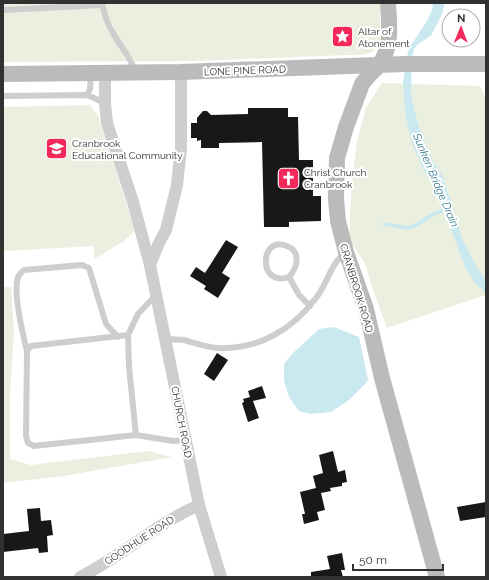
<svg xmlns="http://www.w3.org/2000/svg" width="489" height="580" viewBox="0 0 489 580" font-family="Raleway,sans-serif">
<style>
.green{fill:#eaefdf}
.water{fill:#cae8f0}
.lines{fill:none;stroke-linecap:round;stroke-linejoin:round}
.stream{stroke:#cae8f0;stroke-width:3.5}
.building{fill:#181818}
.lane{stroke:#cecece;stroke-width:6}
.street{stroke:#cecece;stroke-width:12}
.secondary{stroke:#bbb;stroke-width:16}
.labels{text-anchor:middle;stroke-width:4;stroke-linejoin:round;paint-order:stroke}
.poi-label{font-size:10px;fill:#313131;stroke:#fff;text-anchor:start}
.street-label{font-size:10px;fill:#313131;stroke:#fff}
.water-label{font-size:11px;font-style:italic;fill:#347a8d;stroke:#fff}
</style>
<rect width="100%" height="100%" fill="#fff"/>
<g class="green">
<path d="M 3,3 L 380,3 L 380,40 C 376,56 361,55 347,55 L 195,61 L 3,62 Z"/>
<path d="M 382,83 L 480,86 L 486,99 L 486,295 L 387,328 L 372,287 L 365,263 L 350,241 L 350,214 L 352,182 L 357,141 L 366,108 Z"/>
<path d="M 90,105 L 98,116 L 135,230 L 124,241 L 94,259 L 94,246 L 5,251 L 3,253 L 4,287 L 11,287 L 14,331 L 10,393 L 10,459 L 31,465 L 148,451 L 172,457 L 64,476 L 3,483 L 3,107 Z"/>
</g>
<g class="water">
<path d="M 433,3 L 445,3 L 442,14 L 431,36 L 418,44 L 414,49 L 412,58 L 411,95 L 418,125 L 432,160 L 443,177 L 462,238 L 477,268 L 486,280 L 486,293 L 475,283 L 465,267 L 438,193 L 423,169 L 412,143 L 408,127 L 405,110 L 403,81 L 408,52 L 411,45 L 427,21 L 432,10 Z"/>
<path d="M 334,327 L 359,337 L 368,380 L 364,385 L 349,400 L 331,412 L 311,414 L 299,411 L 289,397 L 284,381 L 284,364 L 292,354 L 319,329 Z"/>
</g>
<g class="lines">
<path class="stream" d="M 384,224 L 408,228 L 414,226 L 436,213 L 448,209"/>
</g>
<g class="building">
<path d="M 248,108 L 288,108 L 288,117 L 298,117 L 299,160 L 313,160 L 313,196 L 321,196 L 321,221 L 289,222 L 289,227 L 264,227 L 262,142 L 219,143 L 219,148 L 201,148 L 201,140 L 197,141 L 197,138 L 191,138 L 191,123 L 197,123 L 197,118 L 203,111 L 207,111 L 211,115 L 248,114 Z"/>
<path d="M 226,240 L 238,247 L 222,273 L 230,278 L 218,298 L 204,289 L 206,286 L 190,276 L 196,267 L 205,273 Z"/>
<path d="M 217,353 L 228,360 L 214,381 L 204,374 Z"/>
<path d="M 262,386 L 266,398 L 253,401 L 259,418 L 248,422 L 242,403 L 244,402 L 243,399 L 250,397 L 248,391 Z"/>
<path d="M 333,451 L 338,472 L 345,470 L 347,482 L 342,483 L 342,486 L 330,488 L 331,491 L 321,493 L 325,510 L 317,512 L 319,520 L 304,524 L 302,514 L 305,514 L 300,492 L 316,488 L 313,476 L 323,473 L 319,455 Z"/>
<path d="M 486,502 L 486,517 L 460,521 L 457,507 Z"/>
<path d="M 40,508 L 41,521 L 51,520 L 53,535 L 47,536 L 48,552 L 39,553 L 38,548 L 3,552 L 3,534 L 29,531 L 27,509 Z"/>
<path d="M 342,553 L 345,570 L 341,570 L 343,577 L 311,577 L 311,572 L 330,569 L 327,556 Z"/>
</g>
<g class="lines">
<g class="lane">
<path d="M 102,3 C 104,13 107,24 113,33 C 120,46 130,56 135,71"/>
<path d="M 3,10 L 102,5"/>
<path d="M 87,95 L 90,89 L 91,73"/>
<path d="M 3,96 L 87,95 L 105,103"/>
<path d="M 289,277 C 257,288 260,234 287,246 C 302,252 297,268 289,277 L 299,295 L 310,306"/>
<path d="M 156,295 L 138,314 L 128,335 L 129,367 L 136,435 L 173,441 L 186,440"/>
<path d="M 128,335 L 31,346 L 27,351 L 26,436 L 28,443 L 34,446 L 136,435"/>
<path d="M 166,339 C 172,340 179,339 184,340 C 195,343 206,347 217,348 C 258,350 292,330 316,298 C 328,283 329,266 345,253"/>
<path d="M 27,351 C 23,335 13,292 18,277 C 19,274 22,272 24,270 L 82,265 L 89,268 L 106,324 L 118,337"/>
</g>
<g class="street">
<path d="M 105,73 L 105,103 L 107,123 L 133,202 L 150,265 L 199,505 L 221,577"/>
<path d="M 150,265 L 159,243 L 166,230 L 177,185 L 181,148 L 181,72"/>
<path d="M 80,577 C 122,556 156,524 199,505"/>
</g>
<g class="secondary">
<path d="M 388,3 C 389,25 393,46 379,65 C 373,72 368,75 362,84 L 346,127 L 337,158 L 336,199 L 338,221 L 346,252 L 366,309 L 382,378 L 437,577"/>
<path d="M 3,74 L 181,72 L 405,64 L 486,64"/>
</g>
</g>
<defs>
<symbol id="sight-square" viewBox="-11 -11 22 22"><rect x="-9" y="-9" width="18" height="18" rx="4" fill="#f3295b" stroke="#fff"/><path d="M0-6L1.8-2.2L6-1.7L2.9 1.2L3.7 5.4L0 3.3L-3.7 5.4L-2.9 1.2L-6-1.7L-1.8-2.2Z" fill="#fff"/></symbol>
<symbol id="school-square" viewBox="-11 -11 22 22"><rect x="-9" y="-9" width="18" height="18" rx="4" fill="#f3295b" stroke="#fff"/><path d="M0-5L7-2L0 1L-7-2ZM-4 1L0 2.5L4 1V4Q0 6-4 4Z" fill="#fff"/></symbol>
<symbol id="church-square" viewBox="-11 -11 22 22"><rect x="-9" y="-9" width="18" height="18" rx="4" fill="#f3295b" stroke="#fff"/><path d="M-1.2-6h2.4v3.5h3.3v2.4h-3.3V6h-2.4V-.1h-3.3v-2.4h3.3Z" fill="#fff"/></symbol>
</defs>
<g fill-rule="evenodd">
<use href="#sight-square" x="330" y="24" width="25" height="25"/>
<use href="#school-square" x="44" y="136" width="25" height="25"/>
<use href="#church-square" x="276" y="166" width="25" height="25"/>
</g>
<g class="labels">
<g class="poi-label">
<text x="358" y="35">Altar of<tspan x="358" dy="12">Atonement</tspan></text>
<text x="72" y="147">Cranbrook<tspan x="72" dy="12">Educational Community</tspan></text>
<text x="304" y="176">Christ Church<tspan x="304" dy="12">Cranbrook</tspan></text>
</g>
<g class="street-label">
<text transform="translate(245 70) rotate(-2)" y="4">LONE PINE ROAD</text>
<text transform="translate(357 288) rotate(73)" y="4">CRANBROOK ROAD</text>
<text transform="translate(182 422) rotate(79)" y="4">CHURCH ROAD</text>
<text transform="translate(139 540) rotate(-33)" y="4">GOODHUE ROAD</text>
</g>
<g class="water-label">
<text transform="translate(436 180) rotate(67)" y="4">Sunken Bridge Drain</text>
</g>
</g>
<rect width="489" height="580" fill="none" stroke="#313131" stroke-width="8"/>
<g transform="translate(461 28) rotate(1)"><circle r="19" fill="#ffffff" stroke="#adadad"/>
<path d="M0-3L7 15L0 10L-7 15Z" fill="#f3295b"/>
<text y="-6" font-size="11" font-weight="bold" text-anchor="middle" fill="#313131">N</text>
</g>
<path d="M353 564v6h90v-6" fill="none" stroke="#313131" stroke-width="2"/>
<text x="359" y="564" font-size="12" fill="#313131" stroke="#ffffff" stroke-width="3" paint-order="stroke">50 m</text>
</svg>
